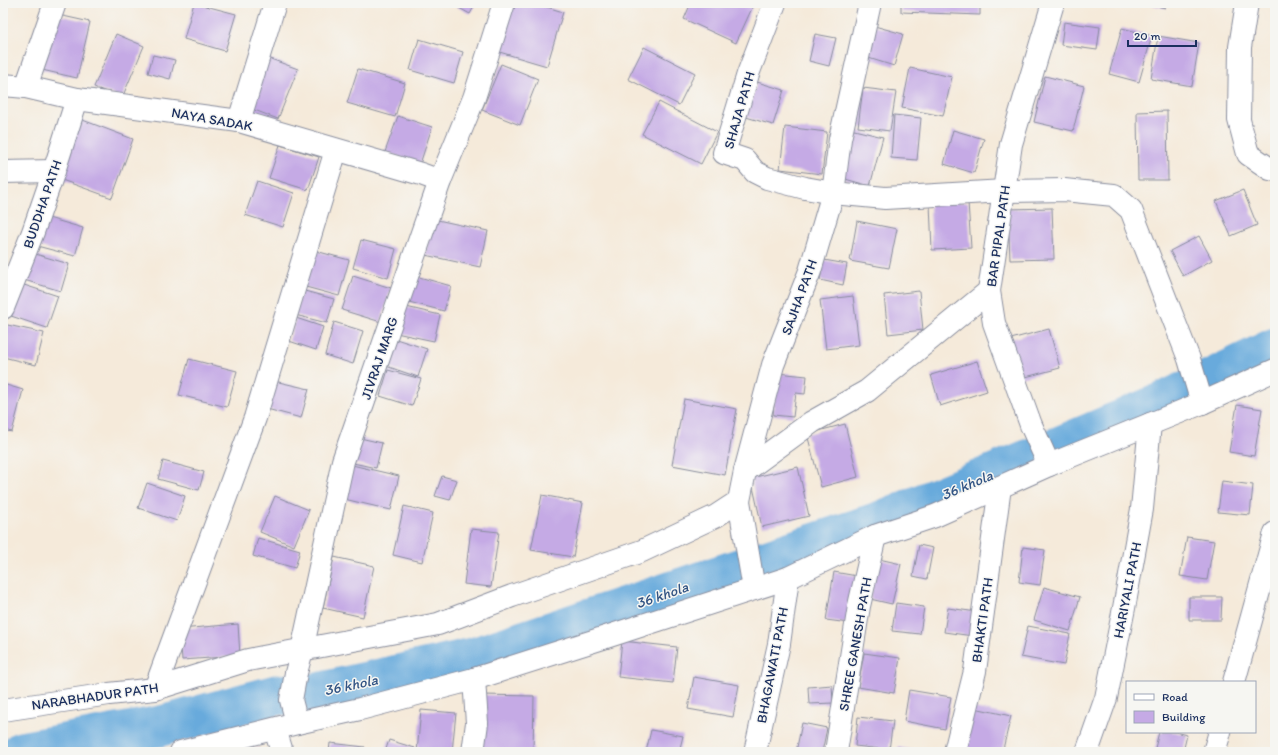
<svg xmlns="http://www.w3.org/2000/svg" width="1278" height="755" viewBox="0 0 1278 755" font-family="Itim,sans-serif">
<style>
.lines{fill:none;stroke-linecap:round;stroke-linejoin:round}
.river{stroke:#68aadc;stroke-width:41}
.building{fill:#c5aae5}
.minor-casing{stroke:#888c9c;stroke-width:24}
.minor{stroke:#fff;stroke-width:22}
.labels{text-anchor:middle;stroke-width:3;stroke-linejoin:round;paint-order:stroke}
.street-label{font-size:14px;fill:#1b2f5e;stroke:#f6f6f2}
.water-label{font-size:15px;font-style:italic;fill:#325484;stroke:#f6f6f2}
</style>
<rect width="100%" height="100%" fill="#f6f6f2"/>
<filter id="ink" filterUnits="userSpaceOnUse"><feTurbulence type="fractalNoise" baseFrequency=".025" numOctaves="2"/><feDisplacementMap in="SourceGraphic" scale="8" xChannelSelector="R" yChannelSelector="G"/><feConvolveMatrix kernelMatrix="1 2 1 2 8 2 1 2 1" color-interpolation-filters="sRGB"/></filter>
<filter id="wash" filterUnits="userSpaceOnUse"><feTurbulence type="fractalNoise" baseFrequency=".012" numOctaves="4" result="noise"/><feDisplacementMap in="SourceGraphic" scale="16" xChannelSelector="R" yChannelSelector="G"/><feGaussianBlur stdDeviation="0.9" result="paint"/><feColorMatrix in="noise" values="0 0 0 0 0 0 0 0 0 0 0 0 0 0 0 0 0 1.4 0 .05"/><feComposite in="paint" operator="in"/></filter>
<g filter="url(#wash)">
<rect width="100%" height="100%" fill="#f5eada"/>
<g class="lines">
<path class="river" d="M 21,752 L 161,726 L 276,695 L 318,693 L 473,658 L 879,522 L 980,480 L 1162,403 L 1275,348"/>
</g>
<g id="blocks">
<g class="building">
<path d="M 194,3 L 236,14 L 225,51 L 184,39 Z"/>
<path d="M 450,3 L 476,3 L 470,14 Z"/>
<path d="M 510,3 L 534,3 L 563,12 L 547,66 L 496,51 Z"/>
<path d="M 691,3 L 748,3 L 753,6 L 736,43 L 684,19 Z"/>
<path d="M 901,3 L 980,3 L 980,15 L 901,12 Z"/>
<path d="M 1145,3 L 1166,3 L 1165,8 Z"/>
<path d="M 54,14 L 90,22 L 77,78 L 42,70 Z"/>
<path d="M 1064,22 L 1100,27 L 1097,50 L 1061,45 Z"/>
<path d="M 871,25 L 903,34 L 894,66 L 862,56 Z"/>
<path d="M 1122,28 L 1152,36 L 1139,82 L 1109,74 Z"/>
<path d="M 116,34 L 144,46 L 122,98 L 94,87 Z"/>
<path d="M 815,34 L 836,38 L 829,66 L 809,61 Z"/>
<path d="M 1158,36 L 1199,43 L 1192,86 L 1151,79 Z"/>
<path d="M 419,39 L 463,52 L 454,83 L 410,70 Z"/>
<path d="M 644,47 L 695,73 L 679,105 L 628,79 Z"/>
<path d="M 153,55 L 175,60 L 170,79 L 148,73 Z"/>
<path d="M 268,58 L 298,69 L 278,119 L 249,108 Z"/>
<path d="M 501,64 L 538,79 L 520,125 L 482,110 Z"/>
<path d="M 910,68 L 952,77 L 943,116 L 902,108 Z"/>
<path d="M 358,69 L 405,83 L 395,117 L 347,103 Z"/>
<path d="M 1045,76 L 1084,86 L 1073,131 L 1034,122 Z"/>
<path d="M 757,82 L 784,90 L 773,125 L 746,117 Z"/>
<path d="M 863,88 L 896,92 L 890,131 L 858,127 Z"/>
<path d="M 659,102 L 717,132 L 701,164 L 642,134 Z"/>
<path d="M 1167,111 L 1168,180 L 1138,180 L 1137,112 Z"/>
<path d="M 894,115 L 921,118 L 917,160 L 891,158 Z"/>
<path d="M 398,116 L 432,127 L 420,164 L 385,152 Z"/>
<path d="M 80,119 L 133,139 L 112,198 L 59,179 Z"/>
<path d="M 785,127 L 827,132 L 822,174 L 780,169 Z"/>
<path d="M 850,129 L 883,137 L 870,186 L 838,177 Z"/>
<path d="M 953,130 L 984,139 L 974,173 L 944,164 Z"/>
<path d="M 280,145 L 319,157 L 308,190 L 269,178 Z"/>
<path d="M 257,181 L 294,193 L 283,227 L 245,215 Z"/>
<path d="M 1243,190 L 1257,225 L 1231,236 L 1216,201 Z"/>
<path d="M 968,202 L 971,248 L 932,250 L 930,204 Z"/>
<path d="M 1052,208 L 1054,259 L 1010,260 L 1008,209 Z"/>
<path d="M 45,217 L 83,228 L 75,256 L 37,246 Z"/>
<path d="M 433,219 L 488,231 L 480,267 L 425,255 Z"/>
<path d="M 857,221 L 897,229 L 889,268 L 850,261 Z"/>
<path d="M 1199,236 L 1212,260 L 1183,276 L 1170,251 Z"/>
<path d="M 361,240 L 396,249 L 388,278 L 353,268 Z"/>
<path d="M 312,250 L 349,260 L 339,296 L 302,286 Z"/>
<path d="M 32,253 L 69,264 L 61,291 L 24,280 Z"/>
<path d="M 824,260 L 847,264 L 843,285 L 820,280 Z"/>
<path d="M 412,275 L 451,286 L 444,311 L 405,301 Z"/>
<path d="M 353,276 L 391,288 L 381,322 L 342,310 Z"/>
<path d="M 21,284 L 58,296 L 47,328 L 11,316 Z"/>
<path d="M 301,290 L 334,299 L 327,323 L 295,315 Z"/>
<path d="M 919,291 L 923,330 L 888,334 L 884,295 Z"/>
<path d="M 853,296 L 859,345 L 826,349 L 820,300 Z"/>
<path d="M 402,306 L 440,315 L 434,341 L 396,333 Z"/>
<path d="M 296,318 L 323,327 L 316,350 L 289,341 Z"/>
<path d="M 334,322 L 363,331 L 353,364 L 325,355 Z"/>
<path d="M 3,324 L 44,333 L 36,365 L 3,357 Z"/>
<path d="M 1049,329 L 1060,368 L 1018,379 L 1007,340 Z"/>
<path d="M 393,338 L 427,349 L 418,377 L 383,365 Z"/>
<path d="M 189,359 L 237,371 L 227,407 L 179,395 Z"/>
<path d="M 977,361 L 987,391 L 940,406 L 931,375 Z"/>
<path d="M 388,370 L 421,379 L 412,406 L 380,396 Z"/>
<path d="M 777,373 L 807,376 L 805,394 L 796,393 L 793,417 L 773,415 Z"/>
<path d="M 270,380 L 309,389 L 301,418 L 263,408 Z"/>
<path d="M 3,384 L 23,390 L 12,432 L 3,430 Z"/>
<path d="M 684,399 L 737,409 L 725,475 L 672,465 Z"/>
<path d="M 1237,405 L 1262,409 L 1254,456 L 1229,452 Z"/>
<path d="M 845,424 L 858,477 L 821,487 L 807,434 Z"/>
<path d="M 360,438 L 382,443 L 376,468 L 353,463 Z"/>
<path d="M 163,461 L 204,472 L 199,490 L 158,479 Z"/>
<path d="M 352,465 L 399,476 L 391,510 L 344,499 Z"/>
<path d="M 798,467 L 809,516 L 762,527 L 751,478 Z"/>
<path d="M 442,476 L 457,480 L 450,500 L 435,496 Z"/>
<path d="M 1222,481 L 1253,485 L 1250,515 L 1218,512 Z"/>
<path d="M 147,483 L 185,496 L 177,521 L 138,508 Z"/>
<path d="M 542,495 L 583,503 L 573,557 L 531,550 Z"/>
<path d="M 275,496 L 309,510 L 294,546 L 260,532 Z"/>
<path d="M 404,506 L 433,513 L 422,562 L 393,555 Z"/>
<path d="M 471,529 L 499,532 L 491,587 L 464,584 Z"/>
<path d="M 1187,537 L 1214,541 L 1207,580 L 1180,576 Z"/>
<path d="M 258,538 L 300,550 L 295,568 L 253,556 Z"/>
<path d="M 919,545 L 933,548 L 927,579 L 913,576 Z"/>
<path d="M 1023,547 L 1045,550 L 1040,585 L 1019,582 Z"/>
<path d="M 334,557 L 374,566 L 363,617 L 323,608 Z"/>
<path d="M 879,559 L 901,564 L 892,604 L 870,599 Z"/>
<path d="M 834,572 L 857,576 L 849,623 L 826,620 Z"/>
<path d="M 1044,587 L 1080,597 L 1070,631 L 1034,620 Z"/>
<path d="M 1189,597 L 1222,597 L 1221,620 L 1189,620 Z"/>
<path d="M 896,603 L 924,607 L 920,634 L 892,631 Z"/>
<path d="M 948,608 L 977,612 L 973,636 L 944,632 Z"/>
<path d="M 238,624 L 240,656 L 182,660 L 180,629 Z"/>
<path d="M 1028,626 L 1070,634 L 1064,665 L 1021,657 Z"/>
<path d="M 622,641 L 677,647 L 673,683 L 618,677 Z"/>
<path d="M 864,653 L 900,658 L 894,693 L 858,687 Z"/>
<path d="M 694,677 L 739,685 L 733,717 L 688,709 Z"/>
<path d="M 832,685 L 833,703 L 809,704 L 808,687 Z"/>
<path d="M 909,690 L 951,697 L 945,729 L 904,721 Z"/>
<path d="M 482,695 L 534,696 L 533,752 L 481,752 Z"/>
<path d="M 970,707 L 1011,716 L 1003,749 L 1014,752 L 962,752 Z"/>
<path d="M 421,710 L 456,713 L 452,752 L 417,752 Z"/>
<path d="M 858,717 L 893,721 L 889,750 L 855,746 Z"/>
<path d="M 802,723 L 827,728 L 822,752 L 796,752 Z"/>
<path d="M 651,730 L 683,736 L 679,752 L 646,752 Z"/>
<path d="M 1159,732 L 1175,732 L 1187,735 L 1183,752 L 1154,752 Z"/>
<path d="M 389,740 L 415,748 L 414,752 L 385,752 Z"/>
<path d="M 330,743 L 365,747 L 364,752 L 329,752 Z"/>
<path d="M 898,747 L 918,751 L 918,752 L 897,752 Z"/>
<path d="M 259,748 L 260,752 L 240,752 L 240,750 Z"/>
</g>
</g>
</g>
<g filter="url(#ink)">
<use href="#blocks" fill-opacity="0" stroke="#888c9c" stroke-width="1"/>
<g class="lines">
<defs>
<g id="minor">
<path d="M 775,3 L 748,74 L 724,153 L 745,160 L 755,172 L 767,178 L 805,188 L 833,193 L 885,198 L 1004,191 L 1064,190 L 1114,195 L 1131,210 L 1189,359 L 1202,403"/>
<path d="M 1247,3 L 1240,47 L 1239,120 L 1248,154 L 1270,169 L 1275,170"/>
<path d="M 3,85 L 26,87 L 77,99 L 239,121 L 421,174 L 440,181"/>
<path d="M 26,87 L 55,3"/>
<path d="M 239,121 L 275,3"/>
<path d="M 3,172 L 54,171"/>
<path d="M 3,308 L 33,232 L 54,171 L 77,99"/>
<path d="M 1049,465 L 1031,425 L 994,323 L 989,291 L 1011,144 L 1053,3"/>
<path d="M 745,471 L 812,422 L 867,391 L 989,291"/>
<path d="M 754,589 L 739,501 L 745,471 L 773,365 L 810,271 L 833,193 L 840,139 L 870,3"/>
<path d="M 1234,682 L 1275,533"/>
<path d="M 155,689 L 255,418 L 336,150"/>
<path d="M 3,710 L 109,694 L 155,689 L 248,660 L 438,624 L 512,596 L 642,551 L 716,516 L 739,501"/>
<path d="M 297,723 L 291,700 L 296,673 L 302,650 L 343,461 L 440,181 L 474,98 L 504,3"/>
<path d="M 275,729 L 282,752"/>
<path d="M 181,752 L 297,723 L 360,709 L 474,679 L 606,637 L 788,578 L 875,536 L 935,516 L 1049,465 L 1202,403 L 1275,370"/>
<path d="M 473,752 L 477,723 L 474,679"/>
<path d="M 755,752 L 779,644 L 788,578"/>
<path d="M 836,752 L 859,606 L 875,536"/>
<path d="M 955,752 L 975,671 L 1000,487"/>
<path d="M 1087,752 L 1106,698 L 1124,608 L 1142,509 L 1150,424"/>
<path d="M 1214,752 L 1220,732"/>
</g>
</defs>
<use href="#minor" class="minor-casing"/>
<use href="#minor" class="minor"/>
</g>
</g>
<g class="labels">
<g class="street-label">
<text transform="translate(739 110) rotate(-74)" y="5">SHAJA PATH</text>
<text transform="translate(212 119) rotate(10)" y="5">NAYA SADAK</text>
<text transform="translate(42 204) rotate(-71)" y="5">BUDDHA PATH</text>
<text transform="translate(998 236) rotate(-82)" y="5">BAR PIPAL PATH</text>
<text transform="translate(799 297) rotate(-70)" y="5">SAJHA PATH</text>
<text transform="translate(379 358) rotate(-71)" y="5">JIVRAJ MARG</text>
<text transform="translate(1127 590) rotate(-79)" y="5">HARIYALI PATH</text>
<text transform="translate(982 620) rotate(-82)" y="5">BHAKTI PATH</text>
<text transform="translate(855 644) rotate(-80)" y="5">SHREE GANESH PATH</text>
<text transform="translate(772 665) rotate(-79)" y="5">BHAGAWATI PATH</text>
<text transform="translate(95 696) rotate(-8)" y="5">NARABHADUR PATH</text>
</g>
<g class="water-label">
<text transform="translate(967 485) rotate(-23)" y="5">36 khola</text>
<text transform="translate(662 595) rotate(-19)" y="5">36 khola</text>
<text transform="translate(351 685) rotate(-12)" y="5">36 khola</text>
</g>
</g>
<rect width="1278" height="755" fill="none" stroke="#f6f6f2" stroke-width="16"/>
<rect x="1126" y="681" width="130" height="52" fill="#f6f6f2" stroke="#9ea6b7"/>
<rect x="1134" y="694" width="20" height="6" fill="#ffffff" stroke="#9ea6b7"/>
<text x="1162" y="701" font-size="12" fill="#1b2f5e">Road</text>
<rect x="1134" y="711" width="20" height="12" fill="#c5aae5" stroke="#9ea6b7"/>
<text x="1162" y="721" font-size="12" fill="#1b2f5e">Building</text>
<path d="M1128 40v6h68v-6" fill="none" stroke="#1b2f5e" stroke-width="2"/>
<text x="1134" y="40" font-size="12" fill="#1b2f5e" stroke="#f6f6f2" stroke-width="3" paint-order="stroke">20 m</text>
</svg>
